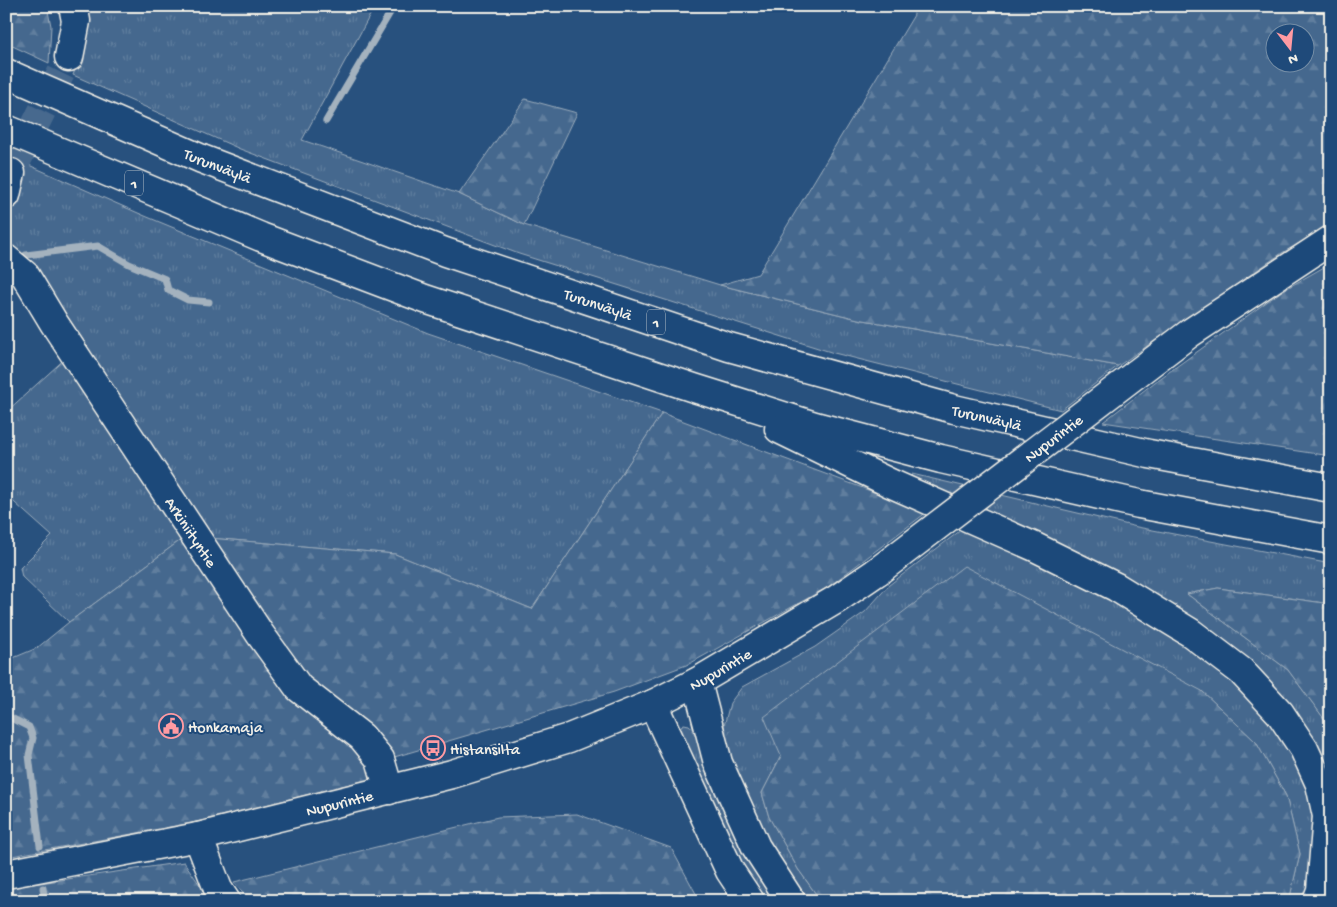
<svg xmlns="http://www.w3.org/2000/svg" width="1337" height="907" viewBox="0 0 1337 907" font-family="'Gochi Hand',sans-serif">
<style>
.grass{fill:url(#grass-tufts);stroke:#9cacbb}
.forest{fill:url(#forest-firs);stroke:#9cacbb;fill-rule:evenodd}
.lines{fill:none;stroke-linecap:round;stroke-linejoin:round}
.stream{stroke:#a4b2be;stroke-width:7}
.minor-tunnel{stroke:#47698e;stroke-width:28;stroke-dasharray:28 14;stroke-linecap:butt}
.minor-casing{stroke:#f4f1e8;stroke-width:31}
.major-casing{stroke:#f4f1e8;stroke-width:31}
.highway-casing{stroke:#f4f1e8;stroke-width:31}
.minor{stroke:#1f4a7a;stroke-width:28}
.major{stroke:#1f4a7a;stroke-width:28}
.highway{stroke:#1f4a7a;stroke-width:28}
.major-bridge-casing{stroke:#f4f1e8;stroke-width:31;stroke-linecap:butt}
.major-bridge{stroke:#1f4a7a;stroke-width:28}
.labels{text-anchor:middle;stroke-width:4;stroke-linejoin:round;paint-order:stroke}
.shield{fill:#1f4a7a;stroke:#b4bfc7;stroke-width:1}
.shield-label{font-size:15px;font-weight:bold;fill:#f4f1e8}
.street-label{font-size:16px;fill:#f4f1e8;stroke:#1f4a7a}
.poi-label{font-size:16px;fill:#f4f1e8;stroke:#1f4a7a;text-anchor:start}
</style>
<defs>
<pattern id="grass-tufts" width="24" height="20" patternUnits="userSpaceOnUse" patternTransform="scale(1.25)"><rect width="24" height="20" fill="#45688e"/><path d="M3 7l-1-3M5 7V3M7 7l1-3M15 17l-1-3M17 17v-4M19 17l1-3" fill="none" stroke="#607e9e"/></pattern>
<pattern id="forest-firs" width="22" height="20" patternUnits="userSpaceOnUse" patternTransform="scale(1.25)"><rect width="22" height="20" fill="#45688e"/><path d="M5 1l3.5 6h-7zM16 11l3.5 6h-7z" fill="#607e9e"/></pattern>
</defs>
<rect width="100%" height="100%" fill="#28517e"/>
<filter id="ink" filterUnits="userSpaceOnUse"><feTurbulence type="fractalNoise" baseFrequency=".02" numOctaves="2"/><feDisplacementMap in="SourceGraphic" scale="10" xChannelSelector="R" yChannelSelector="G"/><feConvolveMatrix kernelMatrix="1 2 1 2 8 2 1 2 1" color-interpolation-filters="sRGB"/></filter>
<g filter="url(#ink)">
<g class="grass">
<path d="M 85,6 L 375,6 L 302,140 L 459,194 L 524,225 L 720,285 L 858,319 L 1118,366 L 1061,410 L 834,353 L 519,254 L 240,149 L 73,75 L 86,43 Z"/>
<path d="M 6,155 L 145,216 L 428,333 L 662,413 L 532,609 L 395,554 L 209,538 L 83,340 L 43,279 L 6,247 Z"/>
<path d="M 68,356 L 189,534 L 69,622 L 22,577 L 20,568 L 52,536 L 6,495 L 6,412 Z"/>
<path d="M 912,474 L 1137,527 L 1331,564 L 1331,604 L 1218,588 L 1187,594 L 1288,670 L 1331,728 L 1331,789 L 1312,744 L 1106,571 L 911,477 Z"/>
<path d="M 965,527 L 1106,594 L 1214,662 L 1276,725 L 1304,773 L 1314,804 L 1317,847 L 1307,901 L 1289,901 L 1300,854 L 1286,796 L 1256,742 L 1202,691 L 781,756 L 762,793 L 769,817 L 798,869 L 821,901 L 807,901 L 791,880 L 755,820 L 728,752 L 724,726 L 730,703 L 742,687 L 815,647 L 865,612 L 889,585 Z"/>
<path d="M 684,724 L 689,725 L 695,730 L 741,840 L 779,901 L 763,901 L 729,843 L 680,731 L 681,726 Z"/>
</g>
<g class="forest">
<path d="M 6,6 L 47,6 L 51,26 L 49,63 L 6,43 Z"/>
<path d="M 913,6 L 1331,6 L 1331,225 L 1282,253 L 1118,366 L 858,319 L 720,285 L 758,274 L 914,15 ZM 1274,32 L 1304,32 L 1304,62 L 1274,62 Z"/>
<path d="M 525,99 L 577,113 L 524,225 L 459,194 Z"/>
<path d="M 1331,263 L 1331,456 L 1103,422 L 1155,382 L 1282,291 Z"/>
<path d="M 662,413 L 927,512 L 828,587 L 689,664 L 614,692 L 391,758 L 312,688 L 209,538 L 395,554 L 532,609 Z"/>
<path d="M 189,534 L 373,763 L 371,779 L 192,823 L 6,857 L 6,661 L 37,648 L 69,622 Z"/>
<path d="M 964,566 L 1202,691 L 1256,742 L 1286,796 L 1300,854 L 1289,901 L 821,901 L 798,869 L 769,817 L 762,793 L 781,756 L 764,717 Z"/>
<path d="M 1218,588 L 1331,604 L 1331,728 L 1288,670 L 1187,594 Z"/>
<path d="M 577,814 L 671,848 L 700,901 L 249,901 L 234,882 L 498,817 Z"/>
<path d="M 184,862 L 211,901 L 6,901 L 6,888 Z"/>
</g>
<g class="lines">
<g class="stream">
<path d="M 326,121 L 394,6"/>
<path d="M 26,255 L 98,246 L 129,264 L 165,279 L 168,290 L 188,300 L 209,302"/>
<path d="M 6,719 L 11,718 L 29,727 L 33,738 L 29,755 L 40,846"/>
<path d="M 43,888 L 45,901"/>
</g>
<path class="minor-tunnel" d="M 11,173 L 69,57"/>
<defs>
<g id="minor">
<path d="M 69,57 L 76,21 L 73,6"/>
<path d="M 6,195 L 11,173"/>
<path id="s1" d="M 6,259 L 25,275 L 54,323 L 260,634 L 299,688 L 362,737 L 380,759 L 389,790"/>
<path d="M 198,837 L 218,889 L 226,901"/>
</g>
<g id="major">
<path d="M 1136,374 L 1190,333 L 1331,240"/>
<path id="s2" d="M 6,874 L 198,837 L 452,774 L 569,738 L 653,704 L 697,682 L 837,599 L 878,571"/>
</g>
<g id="highway">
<path id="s3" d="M 6,73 L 202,159 L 445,252 L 729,347 L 954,409 L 1149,454 L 1331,488"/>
<path d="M 6,129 L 261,237 L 425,299 L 694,388 L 815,426 L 941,459 L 1139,504 L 1331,540"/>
<path d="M 779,429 L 890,483 L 1035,547 L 1116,587 L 1191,633 L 1241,671 L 1280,713 L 1304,749 L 1320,784 L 1327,816 L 1321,890 L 1317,901"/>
<path d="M 697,682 L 718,763 L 756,847 L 791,901"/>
<path d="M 653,704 L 730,871 L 750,901"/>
</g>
</defs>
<use href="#minor" class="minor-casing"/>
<use href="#major" class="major-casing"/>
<use href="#highway" class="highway-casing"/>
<use href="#minor" class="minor"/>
<use href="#major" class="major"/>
<use href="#highway" class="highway"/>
<defs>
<g id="major-bridge">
<path id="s4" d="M 878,571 L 1136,374"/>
</g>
</defs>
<use href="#major-bridge" class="major-bridge-casing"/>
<use href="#major-bridge" class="major-bridge"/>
</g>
</g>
<defs>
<symbol id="civic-ring" viewBox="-11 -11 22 22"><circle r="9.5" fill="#1f4a7a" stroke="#ff9aa2" stroke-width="1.5"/><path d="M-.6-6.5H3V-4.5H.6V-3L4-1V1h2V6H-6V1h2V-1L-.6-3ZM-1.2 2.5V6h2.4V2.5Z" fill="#ff9aa2"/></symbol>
<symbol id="bus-ring" viewBox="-11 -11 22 22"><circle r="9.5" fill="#1f4a7a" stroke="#ff9aa2" stroke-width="1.5"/><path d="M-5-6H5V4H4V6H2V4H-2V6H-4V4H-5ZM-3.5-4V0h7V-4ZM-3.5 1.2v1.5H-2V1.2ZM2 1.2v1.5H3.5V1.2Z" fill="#ff9aa2"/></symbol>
</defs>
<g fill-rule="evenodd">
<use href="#civic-ring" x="157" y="712" width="28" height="28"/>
<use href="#bus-ring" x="419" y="734" width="28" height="28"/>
</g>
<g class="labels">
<g class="shield">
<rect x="125" y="170.5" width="18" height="25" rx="4"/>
<rect x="647" y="309.5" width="18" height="25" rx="4"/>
</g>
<g class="shield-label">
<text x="134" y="188">1</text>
<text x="656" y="327">1</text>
</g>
<g class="street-label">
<text dy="6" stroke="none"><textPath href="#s3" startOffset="231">Turunväylä</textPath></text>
<text dy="6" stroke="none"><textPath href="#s3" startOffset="636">Turunväylä</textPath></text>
<text dy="6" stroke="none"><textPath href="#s3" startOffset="1041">Turunväylä</textPath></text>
<text dy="6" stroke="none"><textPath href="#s4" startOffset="220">Nupurintie</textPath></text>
<text dy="6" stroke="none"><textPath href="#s1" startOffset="331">Arkiniityntie</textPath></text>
<text dy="6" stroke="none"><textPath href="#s2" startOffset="746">Nupurintie</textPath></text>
<text dy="6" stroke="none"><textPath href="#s2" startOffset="341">Nupurintie</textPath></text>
</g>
<g class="poi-label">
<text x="188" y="732">Honkamaja</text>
<text x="450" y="754">Histansilta</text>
</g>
</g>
<rect width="1337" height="907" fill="none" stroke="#1f4a7a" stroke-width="25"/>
<rect x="12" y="12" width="1312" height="882" fill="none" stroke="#f4f1e8" stroke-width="2" filter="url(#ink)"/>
<g transform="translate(1290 48) rotate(164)"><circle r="24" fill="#1f4a7a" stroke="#748da6"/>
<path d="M0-4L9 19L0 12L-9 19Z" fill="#ff9aa2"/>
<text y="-8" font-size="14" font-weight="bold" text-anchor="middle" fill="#f4f1e8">N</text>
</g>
</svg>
